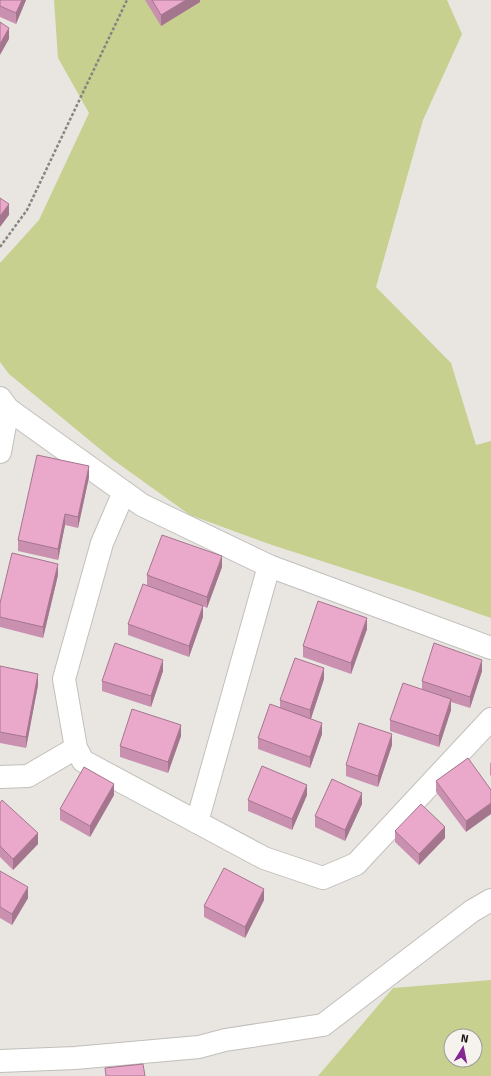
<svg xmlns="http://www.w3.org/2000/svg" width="491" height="1076" viewBox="0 0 491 1076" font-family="Signika,sans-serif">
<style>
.green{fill:#c8d08f;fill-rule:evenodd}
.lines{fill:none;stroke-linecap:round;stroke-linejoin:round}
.minor-casing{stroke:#c1bfbb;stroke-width:24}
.path{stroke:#868582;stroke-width:2.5;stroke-dasharray:3 2;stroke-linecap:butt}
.minor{stroke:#fff;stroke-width:22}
.wall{fill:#c991af}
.shaded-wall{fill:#a4768e}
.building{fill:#eaa9cb;stroke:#a4768e}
</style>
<rect width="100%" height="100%" fill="#e9e6e2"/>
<g class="green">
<path d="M 54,0 L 447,0 L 462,34 L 423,120 L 376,287 L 451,363 L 476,445 L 491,441 L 491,618 L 414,591 L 272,545 L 190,515 L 112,459 L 9,374 L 0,362 L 0,263 L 39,220 L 89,113 L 58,58 Z"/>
<path d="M 491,980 L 491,1076 L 318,1076 L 393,988 ZM 451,1036 L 475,1036 L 475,1060 L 451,1060 Z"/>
</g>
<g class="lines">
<defs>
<g id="minor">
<path d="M 0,398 L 8,409 L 142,505 L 269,566 L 491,648"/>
<path d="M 0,452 L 8,409"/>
<path d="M 124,492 L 102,543 L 64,679 L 76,748 L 83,761 L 264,858 L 323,878 L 356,864 L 491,719"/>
<path d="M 0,777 L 28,776 L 76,748"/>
<path d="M 197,822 L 269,566"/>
<path d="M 0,1061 L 75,1058 L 199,1047 L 225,1040 L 323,1025 L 472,911 L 491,900"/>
</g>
</defs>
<use href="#minor" class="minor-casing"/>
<path class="path" d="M 0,247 L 27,210 L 127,0"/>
<use href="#minor" class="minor"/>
</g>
<g class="wall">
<path d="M 0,0 L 26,0 L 16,24 L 0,17 Z"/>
<path d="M 145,0 L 200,0 L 200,2 L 161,26 Z"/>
<path d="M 89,477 L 78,528 L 65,525 L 58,560 L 18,551 L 18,540 Z"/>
<path d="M 222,567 L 207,608 L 203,606 L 203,617 L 189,657 L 128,635 L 128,624 L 147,586 L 147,575 Z"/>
<path d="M 58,575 L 43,638 L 0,627 L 0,603 Z"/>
<path d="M 367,629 L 351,674 L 303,657 L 303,646 Z"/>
<path d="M 0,666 L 38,685 L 26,748 L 0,743 Z"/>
<path d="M 163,671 L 151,707 L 102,691 L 102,681 Z"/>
<path d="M 482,671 L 470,708 L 451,702 L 451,710 L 439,747 L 390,731 L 390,720 L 422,689 L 422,681 Z"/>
<path d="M 324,679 L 311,719 L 322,734 L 310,768 L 258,749 L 258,738 L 280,708 L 280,700 Z"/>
<path d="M 181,736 L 168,773 L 120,757 L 120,746 Z"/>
<path d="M 392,745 L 378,787 L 346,776 L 346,765 Z"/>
<path d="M 468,758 L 466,832 L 436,792 L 436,781 Z"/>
<path d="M 491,762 L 491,776 L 490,775 L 490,764 Z"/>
<path d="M 114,795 L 90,837 L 60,820 L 60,809 Z"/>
<path d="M 307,795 L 292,830 L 248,811 L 248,800 Z"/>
<path d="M 0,803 L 38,844 L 13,870 L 0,857 Z"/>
<path d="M 362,804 L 345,841 L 315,827 L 315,816 Z"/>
<path d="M 395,831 L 445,838 L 419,865 L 395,842 Z"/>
<path d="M 0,871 L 28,898 L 12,925 L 0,918 Z"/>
<path d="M 264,900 L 245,938 L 204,917 L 204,906 Z"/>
</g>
<g class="shaded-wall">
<path d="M 22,0 L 26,0 L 16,24 L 16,13 Z"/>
<path d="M 186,0 L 200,0 L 200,2 L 161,26 L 161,15 Z"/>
<path d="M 9,28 L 9,39 L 0,55 L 0,44 Z"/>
<path d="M 9,204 L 9,215 L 0,227 L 0,216 Z"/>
<path d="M 89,466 L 89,477 L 78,528 L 78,517 Z"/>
<path d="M 65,514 L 65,525 L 58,560 L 58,549 Z"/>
<path d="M 222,556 L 222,567 L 207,608 L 207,597 Z"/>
<path d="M 58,564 L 58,575 L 43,638 L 43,627 Z"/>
<path d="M 203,606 L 203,617 L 189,657 L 189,646 Z"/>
<path d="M 367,618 L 367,629 L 351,674 L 351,663 Z"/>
<path d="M 163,660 L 163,671 L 151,707 L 151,696 Z"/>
<path d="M 482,660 L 482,671 L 470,708 L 470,697 Z"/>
<path d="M 324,668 L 324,679 L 310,721 L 310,710 Z"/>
<path d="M 38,674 L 38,685 L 26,748 L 26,737 Z"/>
<path d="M 451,699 L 451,710 L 439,747 L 439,736 Z"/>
<path d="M 322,723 L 322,734 L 310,768 L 310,757 Z"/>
<path d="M 181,725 L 181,736 L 168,773 L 168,762 Z"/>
<path d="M 392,734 L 392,745 L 378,787 L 378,776 Z"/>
<path d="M 114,784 L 114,795 L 90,837 L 90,826 Z"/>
<path d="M 307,785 L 307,795 L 292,830 L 292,819 Z"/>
<path d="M 362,793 L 362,804 L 345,841 L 345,830 Z"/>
<path d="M 491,803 L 491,814 L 466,832 L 466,821 Z"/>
<path d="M 445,827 L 445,838 L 419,865 L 419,854 Z"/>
<path d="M 38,833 L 38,844 L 13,870 L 13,859 Z"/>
<path d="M 28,887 L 28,898 L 12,925 L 12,914 Z"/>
<path d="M 264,889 L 264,900 L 245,938 L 245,927 Z"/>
</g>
<g class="building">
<path d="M 0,0 L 22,0 L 16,13 L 0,6 Z"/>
<path d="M 152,0 L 186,0 L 161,15 Z"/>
<path d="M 0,22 L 9,28 L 0,44 Z"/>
<path d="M 0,198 L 9,204 L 0,216 Z"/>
<path d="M 37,455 L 89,466 L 78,517 L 65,514 L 58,549 L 18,540 Z"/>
<path d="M 162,535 L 222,556 L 207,597 L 147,575 Z"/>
<path d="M 12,553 L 58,564 L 43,627 L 0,617 L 0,603 Z"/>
<path d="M 143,584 L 203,606 L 189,646 L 128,624 Z"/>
<path d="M 318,601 L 367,618 L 351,663 L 303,646 Z"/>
<path d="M 115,643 L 163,660 L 151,696 L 102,681 Z"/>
<path d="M 434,643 L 482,660 L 470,697 L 422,681 Z"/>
<path d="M 295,658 L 324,668 L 310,710 L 280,700 Z"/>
<path d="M 0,666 L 38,674 L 26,737 L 0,732 Z"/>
<path d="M 403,683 L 451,699 L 439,736 L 390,720 Z"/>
<path d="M 270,704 L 322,723 L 310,757 L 258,738 Z"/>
<path d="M 132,709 L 181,725 L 168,762 L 120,746 Z"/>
<path d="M 359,723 L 392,734 L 378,776 L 346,765 Z"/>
<path d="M 468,758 L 491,790 L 491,803 L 466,821 L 436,781 Z"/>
<path d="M 262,766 L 307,785 L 292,819 L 248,800 Z"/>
<path d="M 84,767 L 114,784 L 90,826 L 60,809 Z"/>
<path d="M 332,779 L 362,793 L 345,830 L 315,816 Z"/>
<path d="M 2,800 L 38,833 L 13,859 L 0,846 L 0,803 Z"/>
<path d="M 421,804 L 445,827 L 419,854 L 395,831 Z"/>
<path d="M 224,868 L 264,889 L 245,927 L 204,906 Z"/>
<path d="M 0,871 L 28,887 L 12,914 L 0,907 Z"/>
<path d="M 143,1064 L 145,1076 L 106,1076 L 105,1068 Z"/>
</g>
<g transform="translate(463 1048) rotate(10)"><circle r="19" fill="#f6f3ef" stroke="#9d9b98"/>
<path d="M0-3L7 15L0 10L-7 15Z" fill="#842792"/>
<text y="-6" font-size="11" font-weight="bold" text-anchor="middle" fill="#181816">N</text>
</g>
</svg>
